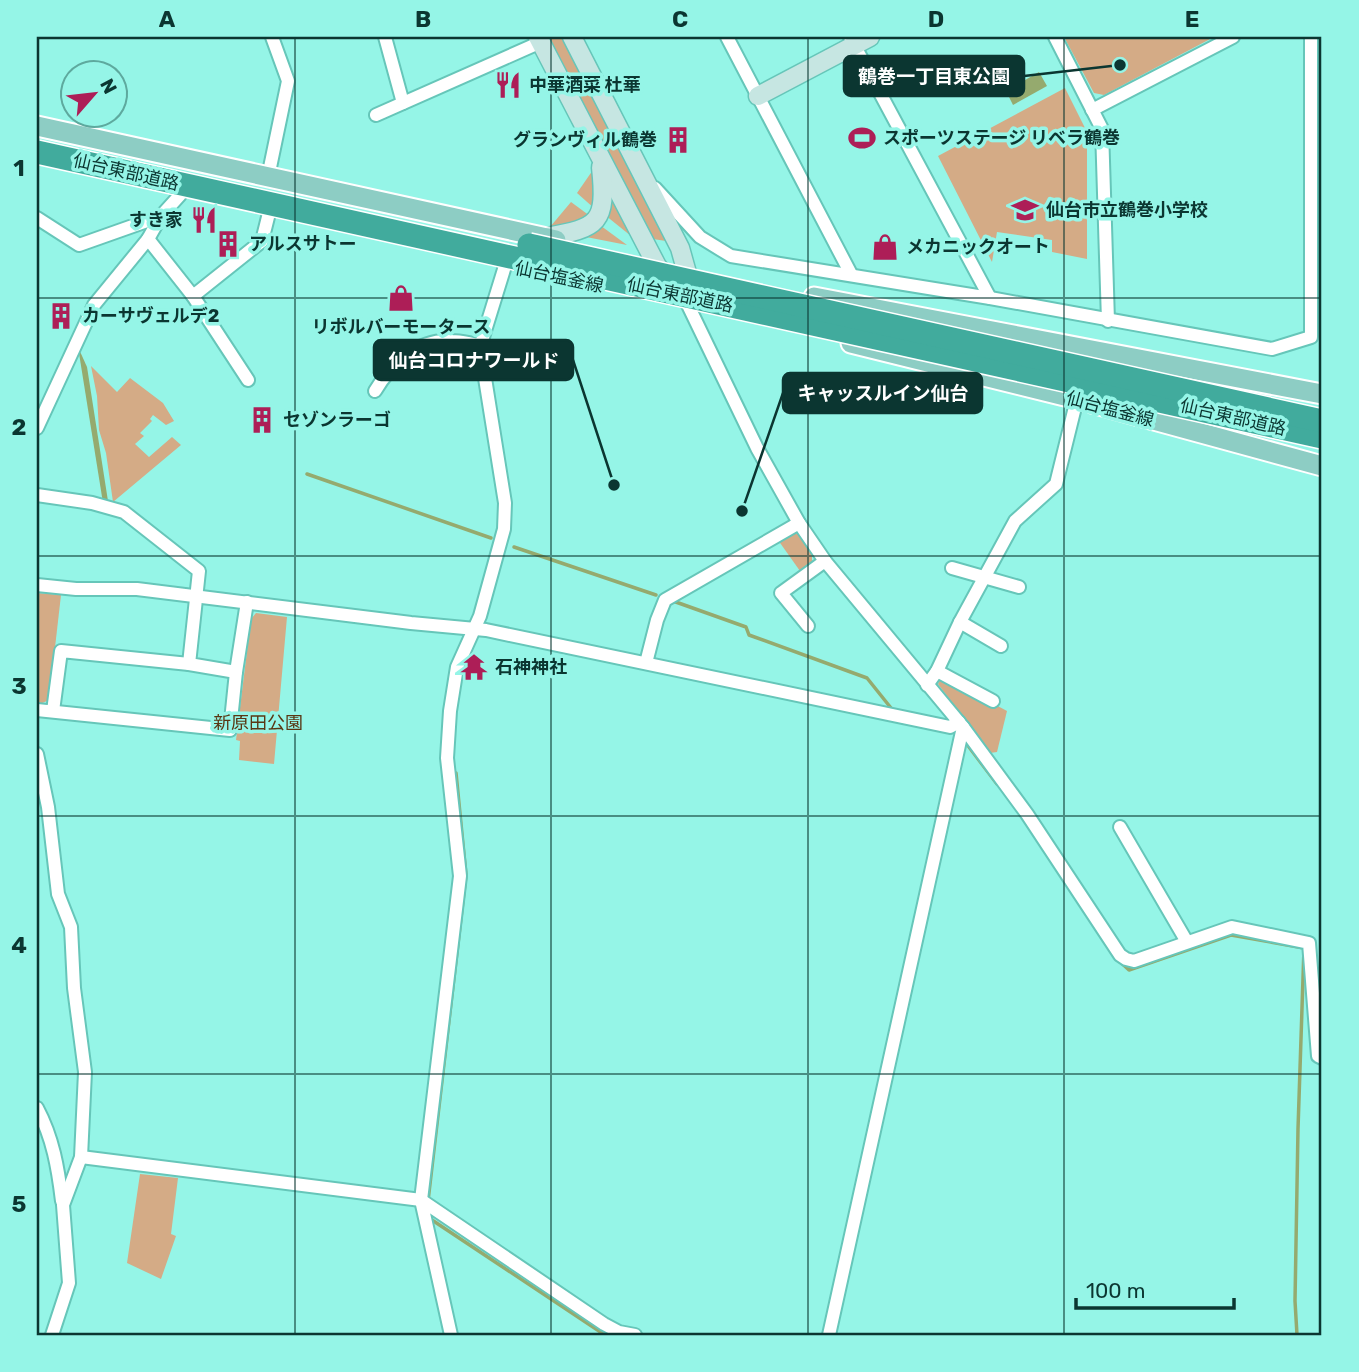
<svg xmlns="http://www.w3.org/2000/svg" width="1359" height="1372" viewBox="0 0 1359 1372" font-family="Rubik,'Noto Sans JP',sans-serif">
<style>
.green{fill:#d4ab86}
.water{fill:#95aa6e}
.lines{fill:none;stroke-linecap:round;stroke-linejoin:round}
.stream{stroke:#95aa6e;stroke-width:3.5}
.street-casing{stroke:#66c6b9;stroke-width:16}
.secondary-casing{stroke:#66c6b9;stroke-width:21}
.primary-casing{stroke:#fff;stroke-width:23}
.street{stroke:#fff;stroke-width:12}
.secondary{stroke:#c6e6e2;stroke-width:18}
.primary{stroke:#8dcdc4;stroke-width:19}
.highway-bridge-casing{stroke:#fff;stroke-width:26;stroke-linecap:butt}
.highway-bridge{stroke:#41ab9d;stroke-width:23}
.grid{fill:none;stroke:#0b3631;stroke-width:2;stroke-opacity:0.55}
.labels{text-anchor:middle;stroke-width:7;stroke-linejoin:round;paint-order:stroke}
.poi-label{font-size:18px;font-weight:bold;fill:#0b3631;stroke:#95f5e7;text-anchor:start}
.street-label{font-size:18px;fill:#0b3631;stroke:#95f5e7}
.park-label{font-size:18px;fill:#593713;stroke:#95f5e7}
.leader{fill:none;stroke:#0b3631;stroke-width:2.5}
.callout-dot{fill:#0b3631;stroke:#95f5e7;stroke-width:2.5}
.callout{fill:#0b3631;stroke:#0b3631;stroke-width:2.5}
.callout-label{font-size:19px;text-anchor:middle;font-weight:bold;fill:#fff}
.neatline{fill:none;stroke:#0b3631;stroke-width:2.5}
.grid-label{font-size:23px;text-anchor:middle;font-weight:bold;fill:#0b3631}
</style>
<rect width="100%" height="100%" fill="#95f5e7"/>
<g class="green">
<path d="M 545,37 L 562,37 L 666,241 L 653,239 Z"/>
<path d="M 1064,37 L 1214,37 L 1104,95 L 1094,93 Z"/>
<path d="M 1065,88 L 1087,132 L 1087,259 L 1052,252 L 1052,240 L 997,232 L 992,262 L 938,156 Z"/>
<path d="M 595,167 L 595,209 L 577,193 Z"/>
<path d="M 611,186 L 637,237 L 631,236 L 605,215 Z"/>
<path d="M 571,202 L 590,216 L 560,229 L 550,227 Z"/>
<path d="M 597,223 L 627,245 L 581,236 Z"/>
<path d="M 91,366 L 117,392 L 130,378 L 163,403 L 174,421 L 166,425 L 153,415 L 150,419 L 152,421 L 140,433 L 144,436 L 135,444 L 149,457 L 172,437 L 181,445 L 113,502 L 106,453 L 99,430 L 97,396 Z"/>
<path d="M 791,533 L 798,534 L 812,555 L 812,563 L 800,571 L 778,540 Z"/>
<path d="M 37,593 L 61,595 L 49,700 L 38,705 Z"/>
<path d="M 256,613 L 287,617 L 274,764 L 239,760 L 240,741 L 236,740 L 251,619 Z"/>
<path d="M 942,676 L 1007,711 L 997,752 L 990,753 L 938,684 Z"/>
<path d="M 140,1174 L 178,1178 L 171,1234 L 176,1236 L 161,1279 L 127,1263 Z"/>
</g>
<g class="water">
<path d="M 1039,72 L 1047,86 L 1013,105 L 1006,91 Z"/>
<path d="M 78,347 L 87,367 L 108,501 L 103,503 Z"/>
</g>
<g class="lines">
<g class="stream">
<path d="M 307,474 L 491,538"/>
<path d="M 514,547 L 656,595"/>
<path d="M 673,601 L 746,627 L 749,635 L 867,678 L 891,708"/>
<path d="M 969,747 L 997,784"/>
<path d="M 1116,958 L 1129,970 L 1231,935 L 1304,948 L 1298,1129 L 1295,1301 L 1297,1335"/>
<path d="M 428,1201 L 466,875 L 456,773"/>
<path d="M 429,1218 L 605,1335"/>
</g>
<defs>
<g id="street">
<path d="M 385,37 L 403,103"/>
<path d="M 727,37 L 851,274"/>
<path d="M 850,37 L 990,298"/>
<path d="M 1055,37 L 1102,129 L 1108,321"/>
<path d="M 1092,110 L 1233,37"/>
<path d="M 376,115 L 541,42"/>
<path d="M 268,177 L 288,81 L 272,37"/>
<path d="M 655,188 L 700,237 L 731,256 L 990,298 L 1272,349 L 1311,337 L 1311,37"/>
<path d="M 37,218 L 79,245 L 161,216"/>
<path d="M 148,239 L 193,296 L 248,380"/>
<path d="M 193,296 L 262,241 L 269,213"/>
<path d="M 687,303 L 757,448 L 799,523 L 825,561 L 963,727 L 1027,814 L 1120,955 L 1126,959 L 1134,961 L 1232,927 L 1309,943 L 1318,1056 L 1322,1058"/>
<path d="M 375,391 C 391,364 419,338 452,341 C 462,341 471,344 481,345"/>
<path d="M 37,428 L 94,305 L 148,239 L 161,216 L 180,195"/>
<path d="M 37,495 L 92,503 L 124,512 L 199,571 L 189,664 L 236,672"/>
<path d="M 952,568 L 1019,587"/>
<path d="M 37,585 L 76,589 L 137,589 L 411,623 L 486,630 L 950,727 L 959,722"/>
<path d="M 960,622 L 1001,646"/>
<path d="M 808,626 L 781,593 L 825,561"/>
<path d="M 646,663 L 657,620 L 665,600 L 799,523"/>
<path d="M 937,671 L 993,701"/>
<path d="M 927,685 L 937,671 L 960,622 L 1015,521 L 1056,484 L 1077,399"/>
<path d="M 37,710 L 230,730 L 236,672 L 247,602"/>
<path d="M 53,711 L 61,651 L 189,664"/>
<path d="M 37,754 L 48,807 L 58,894 L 71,927 L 74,988 L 85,1072 L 81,1157 L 63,1205 L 69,1283 L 52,1335"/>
<path d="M 1120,827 L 1187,942"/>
<path d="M 37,1108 C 53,1138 58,1168 62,1201"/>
<path d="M 81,1157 L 421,1200 L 604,1324 L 619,1332 L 635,1335"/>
<path d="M 451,1335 L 421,1200 L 460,876 L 447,758 L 450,711 L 457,667 L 480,616 L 504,529 L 505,503 L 480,347 L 505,266"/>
<path d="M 829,1335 L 963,727"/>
</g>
<g id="secondary">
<path d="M 538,37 L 657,266 L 668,279"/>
<path d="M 572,37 L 680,248 L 687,273 L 687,289"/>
<path d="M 758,96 L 870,37"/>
<path d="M 546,237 C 599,228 607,223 601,167"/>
</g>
<g id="primary">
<path d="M 37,126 L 556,240"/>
<path d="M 814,297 L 1322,394"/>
<path d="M 851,343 L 1077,399 L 1322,466"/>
</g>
</defs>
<use href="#street" class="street-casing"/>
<use href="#secondary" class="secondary-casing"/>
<use href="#primary" class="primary-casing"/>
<use href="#street" class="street"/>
<use href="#secondary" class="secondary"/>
<use href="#primary" class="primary"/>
<defs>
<g id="highway-bridge">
<path d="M 37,152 L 1322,437"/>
<path d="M 529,245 L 1322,421"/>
</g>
</defs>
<use href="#highway-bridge" class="highway-bridge-casing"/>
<use href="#highway-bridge" class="highway-bridge"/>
</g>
<path class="grid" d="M 295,37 L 295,1335M 551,37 L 551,1335M 808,37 L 808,1335M 1064,37 L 1064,1335M 37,298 L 1322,298M 37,556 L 1322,556M 37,816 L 1322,816M 37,1074 L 1322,1074"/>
<defs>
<symbol id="restaurant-bare" viewBox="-9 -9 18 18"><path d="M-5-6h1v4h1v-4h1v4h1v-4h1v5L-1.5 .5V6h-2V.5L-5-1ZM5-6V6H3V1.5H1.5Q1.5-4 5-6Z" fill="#ad1e57" stroke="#95f5e7" stroke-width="2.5" paint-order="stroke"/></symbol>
<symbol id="stadium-bare" viewBox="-9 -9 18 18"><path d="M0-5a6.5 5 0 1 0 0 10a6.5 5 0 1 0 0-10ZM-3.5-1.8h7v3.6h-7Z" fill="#ad1e57" stroke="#95f5e7" stroke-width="2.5" paint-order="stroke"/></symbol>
<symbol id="building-bare" viewBox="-9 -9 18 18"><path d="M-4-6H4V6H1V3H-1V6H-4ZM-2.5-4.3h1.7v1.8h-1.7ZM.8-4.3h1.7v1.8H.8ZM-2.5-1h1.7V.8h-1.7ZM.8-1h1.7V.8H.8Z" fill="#ad1e57" stroke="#95f5e7" stroke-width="2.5" paint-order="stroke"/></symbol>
<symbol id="school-bare" viewBox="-9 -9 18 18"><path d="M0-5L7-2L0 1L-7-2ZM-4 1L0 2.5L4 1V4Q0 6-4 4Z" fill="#ad1e57" stroke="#95f5e7" stroke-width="2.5" paint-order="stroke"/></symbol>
<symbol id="shop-bare" viewBox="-9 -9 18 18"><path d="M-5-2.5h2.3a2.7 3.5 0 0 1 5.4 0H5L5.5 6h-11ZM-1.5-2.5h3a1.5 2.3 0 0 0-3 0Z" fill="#ad1e57" stroke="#95f5e7" stroke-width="2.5" paint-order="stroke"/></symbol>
<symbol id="temple-bare" viewBox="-9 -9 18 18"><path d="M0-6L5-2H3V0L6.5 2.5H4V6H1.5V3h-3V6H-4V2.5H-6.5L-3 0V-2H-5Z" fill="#ad1e57" stroke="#95f5e7" stroke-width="2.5" paint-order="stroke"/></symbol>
</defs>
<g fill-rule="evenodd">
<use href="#restaurant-bare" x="489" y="66" width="38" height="38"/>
<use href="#stadium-bare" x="843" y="119" width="38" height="38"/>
<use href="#building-bare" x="659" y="121" width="38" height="38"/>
<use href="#school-bare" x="1006" y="191" width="38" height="38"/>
<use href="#restaurant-bare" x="185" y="201" width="38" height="38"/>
<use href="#building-bare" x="209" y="225" width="38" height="38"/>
<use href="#shop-bare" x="866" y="228" width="38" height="38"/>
<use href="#shop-bare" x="382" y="279" width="38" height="38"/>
<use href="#building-bare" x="42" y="297" width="38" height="38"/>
<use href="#building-bare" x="243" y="401" width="38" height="38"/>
<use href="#temple-bare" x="455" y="648" width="38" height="38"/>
</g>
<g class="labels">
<g class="poi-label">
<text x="529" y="91">中華酒菜 杜華</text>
<text x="883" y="144">スポーツステージ リベラ鶴巻</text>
<text x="657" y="146" text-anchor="end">グランヴィル鶴巻</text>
<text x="1046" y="216">仙台市立鶴巻小学校</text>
<text x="183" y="226" text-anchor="end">すき家</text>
<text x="249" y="250">アルスサトー</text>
<text x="906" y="253">メカニックオート</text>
<text x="82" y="322">カーサヴェルデ2</text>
<text x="401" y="333" text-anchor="middle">リボルバーモータース</text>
<text x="283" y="426">セゾンラーゴ</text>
<text x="495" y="673">石神神社</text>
</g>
<g class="street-label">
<text transform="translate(126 172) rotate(13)" y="6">仙台東部道路</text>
<text transform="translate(559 277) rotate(12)" y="6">仙台塩釜線</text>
<text transform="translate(680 295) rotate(12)" y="6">仙台東部道路</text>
<text transform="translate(1110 409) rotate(15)" y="6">仙台塩釜線</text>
<text transform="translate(1233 417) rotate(13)" y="6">仙台東部道路</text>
</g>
<g class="park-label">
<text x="258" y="729">新原田公園</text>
</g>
</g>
<path class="leader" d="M1120 65L1024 76M614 485L573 360M742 511L783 393"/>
<g class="callout-dot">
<circle cx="1120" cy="65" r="7"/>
<circle cx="614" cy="485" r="7"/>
<circle cx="742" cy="511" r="7"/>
</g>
<g class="callout">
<rect x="844" y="56" width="180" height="40" rx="7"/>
<rect x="374" y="340" width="199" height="40" rx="7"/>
<rect x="783" y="373" width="199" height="40" rx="7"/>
</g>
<g class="callout-label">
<text x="934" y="83">鶴巻一丁目東公園</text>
<text x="474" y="367">仙台コロナワールド</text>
<text x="883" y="400">キャッスルイン仙台</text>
</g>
<rect width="1359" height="1372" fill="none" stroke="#95f5e7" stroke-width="77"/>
<g transform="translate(94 94) rotate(62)"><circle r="33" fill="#95f5e7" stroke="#5ea99e" stroke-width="2"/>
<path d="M0-5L12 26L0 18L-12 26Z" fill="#ad1e57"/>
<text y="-10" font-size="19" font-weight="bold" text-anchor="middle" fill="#0b3631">N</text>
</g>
<path d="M1076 1298v10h158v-10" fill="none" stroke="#0b3631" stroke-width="3.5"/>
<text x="1086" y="1298" font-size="21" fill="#0b3631" stroke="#95f5e7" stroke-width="5" paint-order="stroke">100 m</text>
<rect x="38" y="38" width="1282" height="1296" class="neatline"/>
<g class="grid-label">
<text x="167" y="27">A</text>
<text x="423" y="27">B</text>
<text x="680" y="27">C</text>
<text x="936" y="27">D</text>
<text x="1192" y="27">E</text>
<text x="19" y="176">1</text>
<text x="19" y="435">2</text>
<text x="19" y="694">3</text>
<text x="19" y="953">4</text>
<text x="19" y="1212">5</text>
</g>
</svg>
